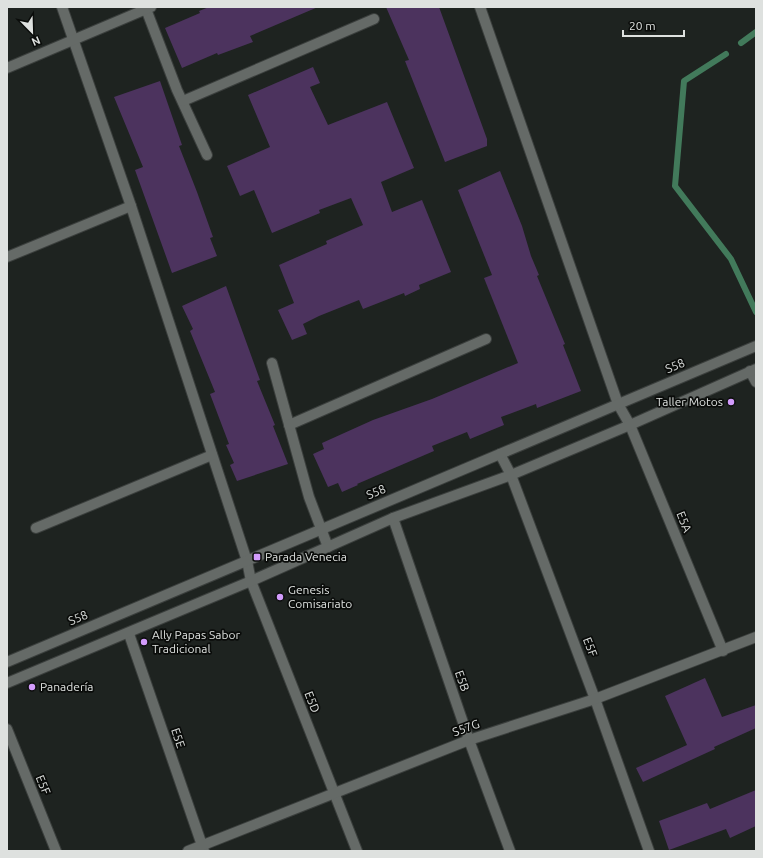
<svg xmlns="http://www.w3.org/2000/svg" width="763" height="858" viewBox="0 0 763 858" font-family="Ubuntu,sans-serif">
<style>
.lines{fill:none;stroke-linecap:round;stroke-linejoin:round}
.stream{stroke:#427a5b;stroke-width:6}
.building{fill:#4c335e}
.street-casing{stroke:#3b3f3d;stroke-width:12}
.street{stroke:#656a67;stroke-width:10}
.poi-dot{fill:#d39cfc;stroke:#0a0c0a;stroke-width:1.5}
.labels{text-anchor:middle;stroke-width:3.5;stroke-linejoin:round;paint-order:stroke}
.street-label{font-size:12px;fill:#dee1df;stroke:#0a0c0a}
.poi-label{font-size:12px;fill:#dee1df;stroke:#0a0c0a;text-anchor:start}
</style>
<rect width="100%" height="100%" fill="#1e2320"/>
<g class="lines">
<g class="stream">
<path d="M 741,43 L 756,32"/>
<path d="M 726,54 L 684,81 L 675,186 L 731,259 L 756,312"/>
</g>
</g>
<g class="building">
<path d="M 209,7 L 318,7 L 250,36 L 253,42 L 218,55 L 217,53 L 182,68 L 165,28 L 200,13 L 199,11 Z"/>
<path d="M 386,7 L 439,7 L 487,139 L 487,146 L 445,162 L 405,61 L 409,60 Z"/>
<path d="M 313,67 L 320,83 L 310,87 L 328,125 L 387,102 L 414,168 L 381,182 L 392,212 L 422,200 L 451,272 L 419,285 L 420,289 L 405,296 L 404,293 L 363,309 L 359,300 L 319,316 L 303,324 L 307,334 L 292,340 L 278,310 L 294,303 L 279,265 L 327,244 L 326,241 L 363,225 L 351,198 L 319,210 L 320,213 L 272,233 L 254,190 L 240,196 L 227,166 L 270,147 L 248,95 Z"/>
<path d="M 160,81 L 182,145 L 179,146 L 197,192 L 213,237 L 210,238 L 217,256 L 172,273 L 135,170 L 143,167 L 114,97 Z"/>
<path d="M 500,171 L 522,226 L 531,256 L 539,275 L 537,276 L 565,344 L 563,345 L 581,391 L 537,408 L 536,404 L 501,417 L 504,425 L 470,439 L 467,432 L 432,446 L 434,451 L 357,484 L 358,485 L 342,492 L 338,483 L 328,487 L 313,454 L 324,449 L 322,443 L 373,420 L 432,399 L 518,363 L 484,278 L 492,275 L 458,190 Z"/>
<path d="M 226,286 L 260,380 L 257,381 L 275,425 L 273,426 L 288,464 L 237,481 L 230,465 L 234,463 L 226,445 L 229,444 L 210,394 L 215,392 L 190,331 L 193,329 L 182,306 Z"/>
<path d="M 705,678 L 722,717 L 756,705 L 756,728 L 714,747 L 715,749 L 643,782 L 636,768 L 687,745 L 665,696 Z"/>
<path d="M 756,790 L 756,826 L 730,838 L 726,829 L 669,850 L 659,821 L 707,803 L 710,809 Z"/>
</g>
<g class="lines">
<defs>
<g id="street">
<path d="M 62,7 L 131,206 L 247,561 L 251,581 L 357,851"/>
<path d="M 480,7 L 618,404 L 630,425 L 723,651"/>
<path d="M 146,9 L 177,90 L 207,155"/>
<path d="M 7,68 L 151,7"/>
<path d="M 183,101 L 374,19"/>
<path d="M 7,257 L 131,206"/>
<path d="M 272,363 L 309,497 L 328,547"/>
<path d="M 750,371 L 756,382"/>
<path d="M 289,425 L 486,339"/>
<path d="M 500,454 L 511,475 L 595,699 L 649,851"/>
<path d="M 393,518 L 469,740 L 510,851"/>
<path d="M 36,528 L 212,455"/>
<path d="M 129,634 L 204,851"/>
<path d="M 7,662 L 756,346"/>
<path d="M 7,683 L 251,581 L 393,518 L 511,475 L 630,425 L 756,369"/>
<path d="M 7,729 L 56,851"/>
<path d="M 188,851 L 469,740 L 595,699 L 756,637"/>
</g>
</defs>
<use href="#street" class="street-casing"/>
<use href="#street" class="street"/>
</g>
<g class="poi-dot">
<circle cx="731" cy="402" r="4"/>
<rect x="253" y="553" width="8" height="8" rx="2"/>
<circle cx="280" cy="597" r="4"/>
<circle cx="144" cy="642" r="4"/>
<circle cx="32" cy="687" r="4"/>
</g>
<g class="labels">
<g class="street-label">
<text transform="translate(675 366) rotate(-23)" y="4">S58</text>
<text transform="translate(376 492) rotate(-23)" y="4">S58</text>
<text transform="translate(684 522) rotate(68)" y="4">E5A</text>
<text transform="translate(78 618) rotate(-23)" y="4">S58</text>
<text transform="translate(590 647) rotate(69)" y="4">E5F</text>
<text transform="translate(462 681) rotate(71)" y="4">E5B</text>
<text transform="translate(312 702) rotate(69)" y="4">E5D</text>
<text transform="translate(466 728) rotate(-20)" y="4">S57G</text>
<text transform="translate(178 738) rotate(71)" y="4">E5E</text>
<text transform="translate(43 785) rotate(68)" y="4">E5F</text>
</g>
<g class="poi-label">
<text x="723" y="406" text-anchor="end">Taller Motos</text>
<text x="265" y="561">Parada Venecia</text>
<text x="288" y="594">Genesis<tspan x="288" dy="14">Comisariato</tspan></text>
<text x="152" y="639">Ally Papas Sabor<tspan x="152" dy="14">Tradicional</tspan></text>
<text x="40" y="691">Panadería</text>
</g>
</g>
<rect width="763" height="858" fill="none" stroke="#dee1df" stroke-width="16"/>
<g transform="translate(32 32) rotate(157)" stroke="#0a0c0a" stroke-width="3" paint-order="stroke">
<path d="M0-3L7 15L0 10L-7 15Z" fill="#dee1df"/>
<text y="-6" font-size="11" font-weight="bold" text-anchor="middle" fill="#dee1df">N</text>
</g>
<path d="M623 30v6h61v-6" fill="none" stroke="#dee1df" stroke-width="2"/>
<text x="629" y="30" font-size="12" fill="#dee1df" stroke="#0a0c0a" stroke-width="3" paint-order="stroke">20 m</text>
</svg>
